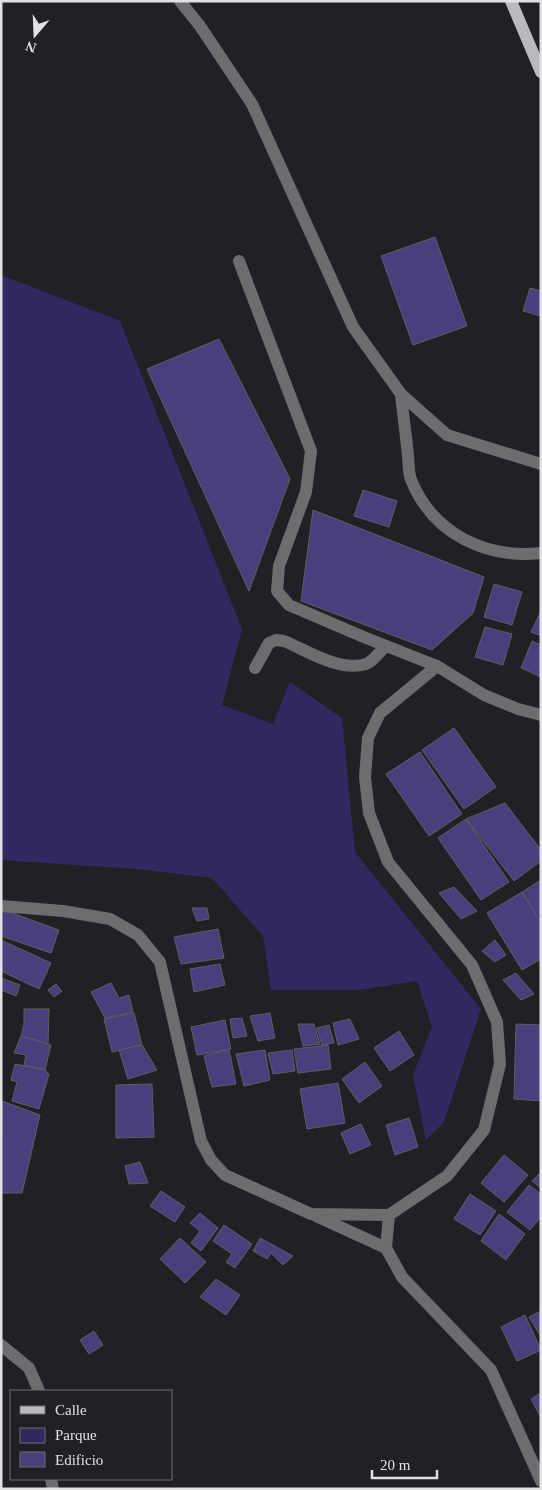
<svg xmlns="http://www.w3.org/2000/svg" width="542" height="1490" viewBox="0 0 542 1490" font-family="Georgia,serif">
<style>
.green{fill:#332861}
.building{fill:#4a3f7d;stroke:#5e5e63}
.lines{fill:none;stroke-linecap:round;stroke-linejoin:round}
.minor{stroke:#6d6d6f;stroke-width:12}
.major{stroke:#bababe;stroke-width:12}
</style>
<rect width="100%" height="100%" fill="#212125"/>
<path class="green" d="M 1,275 L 120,321 L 242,629 L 222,705 L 273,724 L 290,682 L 342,718 L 355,852 L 481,1009 L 444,1122 L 426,1140 L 413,1075 L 432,1027 L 417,981 L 359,990 L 271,990 L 263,936 L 212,878 L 137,869 L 1,860 Z"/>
<g class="building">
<path d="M 435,237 L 467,326 L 413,345 L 381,256 Z"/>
<path d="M 530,288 L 541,291 L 541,316 L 523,311 Z"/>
<path d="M 219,339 L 290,479 L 249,591 L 147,369 Z"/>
<path d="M 363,490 L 397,501 L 389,527 L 354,516 Z"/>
<path d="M 313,510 L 484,577 L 473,613 L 432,650 L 301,601 Z"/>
<path d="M 494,584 L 522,592 L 512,625 L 484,617 Z"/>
<path d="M 541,611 L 541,636 L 531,632 Z"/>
<path d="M 485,627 L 512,634 L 503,665 L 475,657 Z"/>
<path d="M 532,641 L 541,645 L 541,677 L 521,668 Z"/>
<path d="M 454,728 L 496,787 L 464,809 L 422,750 Z"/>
<path d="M 420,752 L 462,814 L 429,836 L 386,774 Z"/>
<path d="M 505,803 L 541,850 L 541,861 L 514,881 L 466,819 Z"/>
<path d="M 466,819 L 509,882 L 481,900 L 438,838 Z"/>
<path d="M 541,880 L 541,923 L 522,892 Z"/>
<path d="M 454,887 L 477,911 L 461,919 L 439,893 Z"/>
<path d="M 522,892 L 541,923 L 541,959 L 522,970 L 487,913 Z"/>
<path d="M 192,908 L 207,908 L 209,919 L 197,921 Z"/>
<path d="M 1,909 L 59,930 L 51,953 L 1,936 Z"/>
<path d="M 218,929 L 224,958 L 181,964 L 174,937 Z"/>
<path d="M 1,940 L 51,963 L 39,989 L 1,971 Z"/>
<path d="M 495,940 L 506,955 L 495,962 L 482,951 Z"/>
<path d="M 220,964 L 225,985 L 194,992 L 190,969 Z"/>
<path d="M 516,973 L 534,994 L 521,1000 L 503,980 Z"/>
<path d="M 1,978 L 20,985 L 16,996 L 1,990 Z"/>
<path d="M 111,983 L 119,998 L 129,995 L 133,1012 L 105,1018 L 91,992 Z"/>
<path d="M 56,984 L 62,991 L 54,997 L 48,990 Z"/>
<path d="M 24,1009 L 49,1009 L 48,1044 L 21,1036 L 24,1025 Z"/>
<path d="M 134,1013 L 142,1045 L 112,1052 L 104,1019 Z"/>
<path d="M 270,1013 L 275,1038 L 258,1041 L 250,1016 Z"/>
<path d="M 242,1018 L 247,1036 L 233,1038 L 230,1019 Z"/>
<path d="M 350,1019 L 359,1039 L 338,1045 L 333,1023 Z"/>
<path d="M 225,1020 L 231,1049 L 197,1055 L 191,1027 Z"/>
<path d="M 298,1024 L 314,1024 L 320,1044 L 303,1046 Z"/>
<path d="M 516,1024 L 541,1025 L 541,1101 L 514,1099 Z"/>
<path d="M 329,1025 L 334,1043 L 322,1045 L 317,1028 Z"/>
<path d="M 399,1031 L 414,1055 L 390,1071 L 374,1048 Z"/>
<path d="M 21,1036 L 51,1045 L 45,1070 L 24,1065 L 26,1055 L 14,1053 Z"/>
<path d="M 142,1045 L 157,1070 L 128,1079 L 119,1050 Z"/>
<path d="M 328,1045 L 331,1069 L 298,1073 L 294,1049 Z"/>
<path d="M 229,1049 L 236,1084 L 212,1087 L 204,1056 Z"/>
<path d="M 265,1050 L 270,1080 L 244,1086 L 236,1054 Z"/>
<path d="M 292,1050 L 295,1071 L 273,1074 L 268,1053 Z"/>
<path d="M 365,1062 L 382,1086 L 359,1103 L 342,1079 Z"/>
<path d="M 15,1064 L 45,1070 L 49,1074 L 39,1109 L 12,1101 L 17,1082 L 11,1080 Z"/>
<path d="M 338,1083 L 345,1123 L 307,1129 L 300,1089 Z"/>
<path d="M 152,1084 L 154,1137 L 116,1138 L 116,1085 Z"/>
<path d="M 2,1101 L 40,1115 L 22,1193 L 1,1193 Z"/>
<path d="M 409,1118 L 418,1147 L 395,1155 L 386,1125 Z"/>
<path d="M 361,1124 L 371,1145 L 350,1154 L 341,1133 Z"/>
<path d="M 504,1155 L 528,1175 L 504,1202 L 481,1183 Z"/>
<path d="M 140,1162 L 148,1183 L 129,1184 L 125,1166 Z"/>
<path d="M 541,1172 L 541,1188 L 532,1181 Z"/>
<path d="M 529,1185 L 541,1194 L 541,1217 L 530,1230 L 507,1212 Z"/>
<path d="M 161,1191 L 185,1207 L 175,1222 L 150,1206 Z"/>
<path d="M 470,1194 L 496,1211 L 480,1235 L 454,1219 Z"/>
<path d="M 200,1213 L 218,1228 L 201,1251 L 191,1243 L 200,1231 L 190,1223 Z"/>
<path d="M 499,1214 L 525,1234 L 506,1260 L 481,1241 Z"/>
<path d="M 224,1225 L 252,1244 L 235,1268 L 226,1262 L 232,1254 L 213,1241 Z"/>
<path d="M 180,1238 L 206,1262 L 185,1283 L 160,1259 Z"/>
<path d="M 260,1238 L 293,1256 L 283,1265 L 271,1253 L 267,1259 L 253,1251 Z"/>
<path d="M 216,1279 L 240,1295 L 226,1315 L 200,1297 Z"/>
<path d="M 541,1311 L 541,1337 L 529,1317 Z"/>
<path d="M 525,1315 L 541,1350 L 517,1361 L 501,1327 Z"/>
<path d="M 94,1331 L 103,1345 L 89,1354 L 80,1340 Z"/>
<path d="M 541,1393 L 541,1418 L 531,1399 Z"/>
</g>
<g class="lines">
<g class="minor">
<path d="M 180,1 L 200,26 L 252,104 L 353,327 L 401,394 L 447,435 L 541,464"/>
<path d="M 239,261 L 311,451 L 306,492 L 279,566 L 277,591 L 289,605 L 366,638 L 437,666 L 484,695 L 518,709 L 541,715"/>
<path d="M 401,394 C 403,415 406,435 408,456 C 409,464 408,475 412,482 C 434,534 486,559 541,553"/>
<path d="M 437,666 L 380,713 L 368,738 L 365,777 L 369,813 L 388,862 L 472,965 L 497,1022 L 500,1064 L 484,1130 L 447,1176 L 389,1215 L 386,1248 L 402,1277 L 491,1370 L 541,1481"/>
<path d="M 255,668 L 269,643 L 276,640 L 284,641 C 308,651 339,672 366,664 C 373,662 380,651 386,646"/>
<path d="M 1,906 L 63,911 L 110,919 L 138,935 L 160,962 L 201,1141 L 211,1160 L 225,1175 L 311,1214 L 389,1215"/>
<path d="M 316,1216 L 386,1248"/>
<path d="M 1,1345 L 29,1368 L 39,1391"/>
<path d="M 51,1479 L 53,1489"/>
</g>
<path class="major" d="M 511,1 L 541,72"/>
</g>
<rect width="542" height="1490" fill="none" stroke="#e1e1e4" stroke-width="5"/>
<rect x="10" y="1390" width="162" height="90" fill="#212125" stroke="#6e6e71"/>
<rect x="20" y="1406" width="25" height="8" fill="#bababe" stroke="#6e6e71"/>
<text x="55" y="1415" font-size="15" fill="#e1e1e4">Calle</text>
<rect x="20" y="1428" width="25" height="15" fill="#332861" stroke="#6e6e71"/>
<text x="55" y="1440" font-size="15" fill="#e1e1e4">Parque</text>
<rect x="20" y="1452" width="25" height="15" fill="#4a3f7d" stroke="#6e6e71"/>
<text x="55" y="1465" font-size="15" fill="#e1e1e4">Edificio</text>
<g transform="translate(35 35) rotate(199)" stroke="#212125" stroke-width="4" paint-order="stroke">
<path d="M0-4L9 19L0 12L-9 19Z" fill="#e1e1e4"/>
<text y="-8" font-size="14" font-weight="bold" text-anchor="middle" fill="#e1e1e4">N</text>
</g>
<path d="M372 1470v8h65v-8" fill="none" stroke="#e1e1e4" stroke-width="2.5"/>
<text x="380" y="1470" font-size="15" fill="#e1e1e4" stroke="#212125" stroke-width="4" paint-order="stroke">20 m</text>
</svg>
